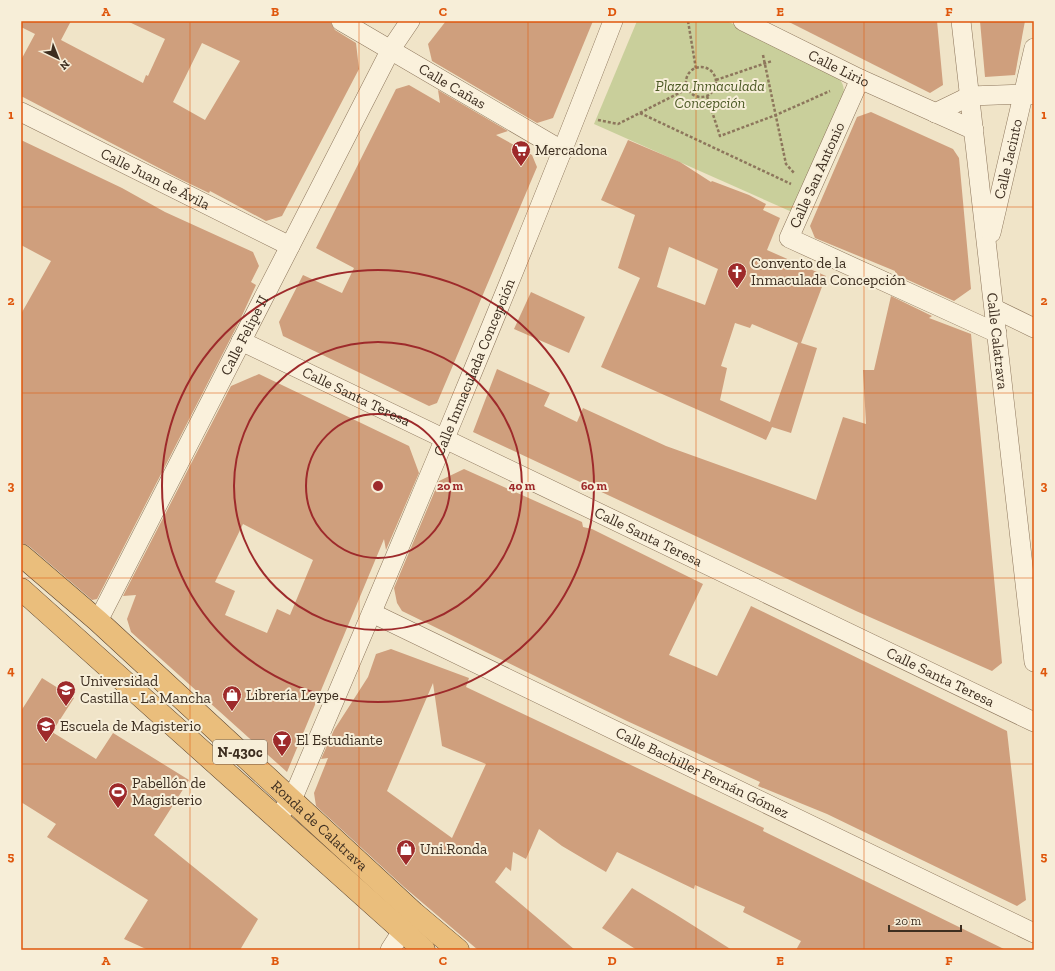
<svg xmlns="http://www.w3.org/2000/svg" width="1055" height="971" viewBox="0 0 1055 971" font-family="'Zilla Slab',serif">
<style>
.green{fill:#c9cf9b}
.building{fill:#cf9f7d;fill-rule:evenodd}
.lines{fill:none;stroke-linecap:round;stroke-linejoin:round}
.minor-casing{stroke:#8d765c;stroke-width:20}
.trunk-casing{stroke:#5b4430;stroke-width:23}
.path{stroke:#8d765c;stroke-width:2.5;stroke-dasharray:3 2;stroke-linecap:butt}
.minor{stroke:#faf1dc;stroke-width:19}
.trunk{stroke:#eabe7c;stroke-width:22}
.grid{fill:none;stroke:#df570d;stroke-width:1;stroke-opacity:0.55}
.ring{fill:none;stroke:#9e2a2b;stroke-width:2}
.labels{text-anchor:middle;stroke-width:4;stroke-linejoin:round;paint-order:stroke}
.shield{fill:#f7eed8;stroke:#756857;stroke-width:1}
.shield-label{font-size:14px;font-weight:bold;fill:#3d2e20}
.street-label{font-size:15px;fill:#3d2e20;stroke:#f7eed8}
.park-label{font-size:15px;font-style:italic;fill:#4d5a26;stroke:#f7eed8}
.poi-label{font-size:15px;fill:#3d2e20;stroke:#f7eed8;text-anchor:start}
.centre{fill:#9e2a2b;stroke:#f7eed8;stroke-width:2}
.ring-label{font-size:12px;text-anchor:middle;font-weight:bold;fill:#9e2a2b;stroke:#f7eed8;stroke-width:4;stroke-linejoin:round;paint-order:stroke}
.neatline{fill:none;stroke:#df570d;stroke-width:1.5}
.grid-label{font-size:13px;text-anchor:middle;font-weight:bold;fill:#df570d}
</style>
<rect width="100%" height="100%" fill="#f0e4c8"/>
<path class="green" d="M 637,21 L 727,21 L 834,74 C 844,83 845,87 843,100 L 792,212 L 594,124 Z"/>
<g class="building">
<path d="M 21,21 L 71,21 L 61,40 L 143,83 L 146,75 L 148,76 L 165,39 L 127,21 L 330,21 L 335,30 L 356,43 L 359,69 L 282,216 L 266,221 L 210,191 L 209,193 L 182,180 L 21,96 L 21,60 L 35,34 L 21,27 ZM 202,43 L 240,61 L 205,120 L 173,102 Z"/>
<path d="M 446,21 L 593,21 L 553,118 L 537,123 L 432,61 L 428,44 Z"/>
<path d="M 787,21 L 937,21 L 943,85 L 930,93 Z"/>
<path d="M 980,21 L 1025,21 L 1015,75 L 985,77 Z"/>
<path d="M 409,85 L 440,103 L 438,90 L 508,131 L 496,135 L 532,155 L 537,167 L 437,403 L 429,406 L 283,336 L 279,322 L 303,275 L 342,293 L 354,268 L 316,248 L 396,89 Z"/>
<path d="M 871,112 L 953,149 L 959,158 L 971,289 L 954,301 L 895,274 L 895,271 L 815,238 L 810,226 L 857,117 Z"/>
<path d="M 21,140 L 122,188 L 165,212 L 253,252 L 259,266 L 251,282 L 256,285 L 240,320 L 97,599 L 92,600 L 29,546 L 21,543 L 21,314 L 51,261 L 21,245 Z"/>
<path d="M 628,140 L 680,162 L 711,182 L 712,181 L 749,195 L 766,204 L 763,210 L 780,218 L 767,250 L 826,276 L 801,343 L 817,348 L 791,433 L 772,427 L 766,440 L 601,367 L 640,278 L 618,268 L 635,215 L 601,200 ZM 669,247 L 718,269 L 705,305 L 657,287 ZM 735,323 L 750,328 L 752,324 L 798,343 L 770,422 L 720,400 L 727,368 L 721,366 Z"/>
<path d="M 531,292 L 585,317 L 569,353 L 514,329 Z"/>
<path d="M 891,296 L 932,316 L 929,318 L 971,334 L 1002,663 L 992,671 L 856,611 L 473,432 L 497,369 L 550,393 L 544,406 L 577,422 L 583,408 L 666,446 L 816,500 L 843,417 L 866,424 L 863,370 L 874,370 Z"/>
<path d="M 259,374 L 409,446 L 419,473 L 386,550 L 384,539 L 287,772 L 131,632 L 127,619 L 136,595 L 123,596 L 231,386 ZM 243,524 L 313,560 L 290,615 L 277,609 L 267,633 L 225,615 L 235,591 L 215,582 Z"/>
<path d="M 464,469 L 582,522 L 583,527 L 592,529 L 703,584 L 669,655 L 717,676 L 751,606 L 1007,731 L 1026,900 L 1017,906 L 827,814 L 758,786 L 760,782 L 627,721 L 402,611 L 397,603 L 394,588 L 439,481 Z"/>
<path d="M 391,649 L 469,678 L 466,687 L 764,828 L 763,831 L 1006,950 L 796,950 L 801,941 L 743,912 L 745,907 L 695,885 L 694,889 L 617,852 L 606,872 L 562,846 L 539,829 L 526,859 L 513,852 L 511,871 L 506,867 L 495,882 L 575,950 L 478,950 L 404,887 L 316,806 L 314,793 L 328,758 L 321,759 L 334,730 L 368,677 L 376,654 ZM 433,683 L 442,746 L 486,764 L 452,838 L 387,791 Z"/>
<path d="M 42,678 L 74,698 L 52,732 L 96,759 L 113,733 L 189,780 L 154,835 L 258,919 L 240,950 L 146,949 L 124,939 L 148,900 L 47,837 L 56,824 L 21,802 L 21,711 Z"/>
<path d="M 632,888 L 675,914 L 732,950 L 637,950 L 602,928 Z"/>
</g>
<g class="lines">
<defs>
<g id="minor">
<path id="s1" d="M 341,21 L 563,151"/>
<path id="s2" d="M 743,21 L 860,79 L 974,130"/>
<path id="s3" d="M 961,21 L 1034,662"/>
<path d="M 860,79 L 789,238 L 997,333"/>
<path id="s4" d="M 21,112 L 290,246"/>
<path d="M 935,113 L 970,96 L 1024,94 L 1034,95"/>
<path id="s5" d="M 991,233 L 1034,48"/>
<path d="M 995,309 L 1034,328"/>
<path id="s6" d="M 241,341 L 1034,722"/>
<path id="s7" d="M 372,613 L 1034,933"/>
<path id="s8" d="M 98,621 L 391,49 L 410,21"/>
<path id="s9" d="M 283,810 L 292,800 C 402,542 512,283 613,21"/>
<path d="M 390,950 L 410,919"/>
</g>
<g id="trunk">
<path id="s10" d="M 21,555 L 98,621 L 414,913 L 458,950"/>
<path d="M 21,589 L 424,950"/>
</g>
</defs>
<use href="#minor" class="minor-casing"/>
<use href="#trunk" class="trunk-casing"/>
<g class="path">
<path d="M 688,21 L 696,69"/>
<path d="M 763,55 L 786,164 L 794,173"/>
<circle cx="701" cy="82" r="15"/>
<path d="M 716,80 L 772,61"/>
<path d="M 707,96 L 720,136 L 776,115 L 830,91"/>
<path d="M 640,113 L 791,184"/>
<path d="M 598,120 L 618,124 L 687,89"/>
</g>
<use href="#minor" class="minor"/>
<use href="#trunk" class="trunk"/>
</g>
<path class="grid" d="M 190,21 L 190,950M 359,21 L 359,950M 528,21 L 528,950M 696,21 L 696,950M 864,21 L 864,950M 21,207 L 1034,207M 21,393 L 1034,393M 21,578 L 1034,578M 21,764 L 1034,764"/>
<g class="ring">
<circle cx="378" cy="486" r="72"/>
<circle cx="378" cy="486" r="144"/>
<circle cx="378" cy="486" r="216"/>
</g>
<defs>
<symbol id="supermarket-pin" viewBox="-11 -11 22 30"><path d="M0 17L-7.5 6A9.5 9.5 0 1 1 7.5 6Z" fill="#9e2a2b" stroke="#f7eed8"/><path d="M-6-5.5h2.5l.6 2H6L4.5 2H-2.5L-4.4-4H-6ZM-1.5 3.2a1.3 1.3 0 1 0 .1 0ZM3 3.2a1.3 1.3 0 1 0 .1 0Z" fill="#fff"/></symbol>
<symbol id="church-pin" viewBox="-11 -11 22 30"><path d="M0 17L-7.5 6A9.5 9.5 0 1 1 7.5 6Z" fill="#9e2a2b" stroke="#f7eed8"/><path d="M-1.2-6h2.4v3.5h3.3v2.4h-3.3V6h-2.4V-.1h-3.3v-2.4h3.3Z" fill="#fff"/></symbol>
<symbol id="university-pin" viewBox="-11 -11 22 30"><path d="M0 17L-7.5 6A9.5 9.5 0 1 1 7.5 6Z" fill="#9e2a2b" stroke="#f7eed8"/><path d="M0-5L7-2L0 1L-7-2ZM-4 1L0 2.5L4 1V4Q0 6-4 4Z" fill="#fff"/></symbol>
<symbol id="shop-pin" viewBox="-11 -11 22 30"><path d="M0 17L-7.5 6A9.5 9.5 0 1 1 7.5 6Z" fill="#9e2a2b" stroke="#f7eed8"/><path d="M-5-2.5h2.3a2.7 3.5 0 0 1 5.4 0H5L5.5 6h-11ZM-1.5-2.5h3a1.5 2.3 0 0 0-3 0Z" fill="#fff"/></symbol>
<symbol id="bar-pin" viewBox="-11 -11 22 30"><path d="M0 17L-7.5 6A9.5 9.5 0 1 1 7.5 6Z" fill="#9e2a2b" stroke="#f7eed8"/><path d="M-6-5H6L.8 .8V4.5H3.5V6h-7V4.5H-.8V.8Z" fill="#fff"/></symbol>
<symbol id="stadium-pin" viewBox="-11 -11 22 30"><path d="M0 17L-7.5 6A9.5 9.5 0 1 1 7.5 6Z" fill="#9e2a2b" stroke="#f7eed8"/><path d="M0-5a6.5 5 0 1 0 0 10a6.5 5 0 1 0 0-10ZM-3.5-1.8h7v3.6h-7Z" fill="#fff"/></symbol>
</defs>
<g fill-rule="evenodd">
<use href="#supermarket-pin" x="510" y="139" width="22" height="30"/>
<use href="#church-pin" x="726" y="261" width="22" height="30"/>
<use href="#university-pin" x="55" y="679" width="22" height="30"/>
<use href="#shop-pin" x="221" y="684" width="22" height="30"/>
<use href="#university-pin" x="35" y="715" width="22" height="30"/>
<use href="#bar-pin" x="271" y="729" width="22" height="30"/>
<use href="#stadium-pin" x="107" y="781" width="22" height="30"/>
<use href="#shop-pin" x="395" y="838" width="22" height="30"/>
</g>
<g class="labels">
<rect class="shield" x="213" y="740" width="54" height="24" rx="3"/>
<g class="shield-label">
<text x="240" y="757">N-430c</text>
</g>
<g class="street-label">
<text dy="5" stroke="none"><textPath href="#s2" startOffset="107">Calle Lirio</textPath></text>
<text dy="5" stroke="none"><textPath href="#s1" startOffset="129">Calle Cañas</textPath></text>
<text dy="5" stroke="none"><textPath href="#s5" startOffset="76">Calle Jacinto</textPath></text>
<text transform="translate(817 175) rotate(-66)" y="5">Calle San Antonio</text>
<text dy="5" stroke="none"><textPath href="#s4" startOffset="150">Calle Juan de Ávila</textPath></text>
<text dy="5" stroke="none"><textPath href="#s8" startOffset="321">Calle Felipe II</textPath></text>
<text dy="5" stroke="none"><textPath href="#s3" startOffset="322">Calle Calatrava</textPath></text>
<text dy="5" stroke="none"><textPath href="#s9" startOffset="483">Calle Inmaculada Concepción</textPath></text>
<text dy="5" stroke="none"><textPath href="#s6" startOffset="128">Calle Santa Teresa</textPath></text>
<text dy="5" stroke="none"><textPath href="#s6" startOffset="452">Calle Santa Teresa</textPath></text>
<text dy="5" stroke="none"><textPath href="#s6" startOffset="776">Calle Santa Teresa</textPath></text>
<text dy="5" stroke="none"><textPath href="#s7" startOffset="367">Calle Bachiller Fernán Gómez</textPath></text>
<text dy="5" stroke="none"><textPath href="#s10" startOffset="403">Ronda de Calatrava</textPath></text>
</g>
<g class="park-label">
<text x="710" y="91">Plaza Inmaculada<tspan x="710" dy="17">Concepción</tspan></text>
</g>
<g class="poi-label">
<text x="535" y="155">Mercadona</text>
<text x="751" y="268">Convento de la<tspan x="751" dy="17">Inmaculada Concepción</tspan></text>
<text x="80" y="686">Universidad<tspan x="80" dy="17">Castilla - La Mancha</tspan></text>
<text x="246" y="700">Librería Leype</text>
<text x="60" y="731">Escuela de Magisterio</text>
<text x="296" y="745">El Estudiante</text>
<text x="132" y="788">Pabellón de<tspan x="132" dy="17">Magisterio</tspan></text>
<text x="420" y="854">Uni.Ronda</text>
</g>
</g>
<circle cx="378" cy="486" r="6" class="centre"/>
<g class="ring-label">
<text x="450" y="490">20 m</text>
<text x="522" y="490">40 m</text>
<text x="594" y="490">60 m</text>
</g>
<rect width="1055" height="971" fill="none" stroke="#f7eed8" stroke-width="44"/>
<g transform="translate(58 58) rotate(137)" stroke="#f7eed8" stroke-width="3" paint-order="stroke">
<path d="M0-3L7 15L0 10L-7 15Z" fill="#3d2e20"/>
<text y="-6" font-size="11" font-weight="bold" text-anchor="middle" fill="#3d2e20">N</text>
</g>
<path d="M889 925v6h72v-6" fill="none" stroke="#3d2e20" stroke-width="2"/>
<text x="895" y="925" font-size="12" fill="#3d2e20" stroke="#f7eed8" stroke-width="3" paint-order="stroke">20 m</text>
<rect x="22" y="22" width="1011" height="927" class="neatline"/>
<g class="grid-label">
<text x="106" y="16">A</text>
<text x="275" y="16">B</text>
<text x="443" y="16">C</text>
<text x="612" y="16">D</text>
<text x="780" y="16">E</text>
<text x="949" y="16">F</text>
<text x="11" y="119">1</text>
<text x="1044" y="119">1</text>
<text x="11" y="305">2</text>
<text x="1044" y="305">2</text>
<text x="11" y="490">3</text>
<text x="1044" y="490">3</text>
<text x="11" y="675">4</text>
<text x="1044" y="675">4</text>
<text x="11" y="861">5</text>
<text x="1044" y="861">5</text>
<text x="106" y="965">A</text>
<text x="275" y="965">B</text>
<text x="443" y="965">C</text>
<text x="612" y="965">D</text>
<text x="780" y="965">E</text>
<text x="949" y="965">F</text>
</g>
</svg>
